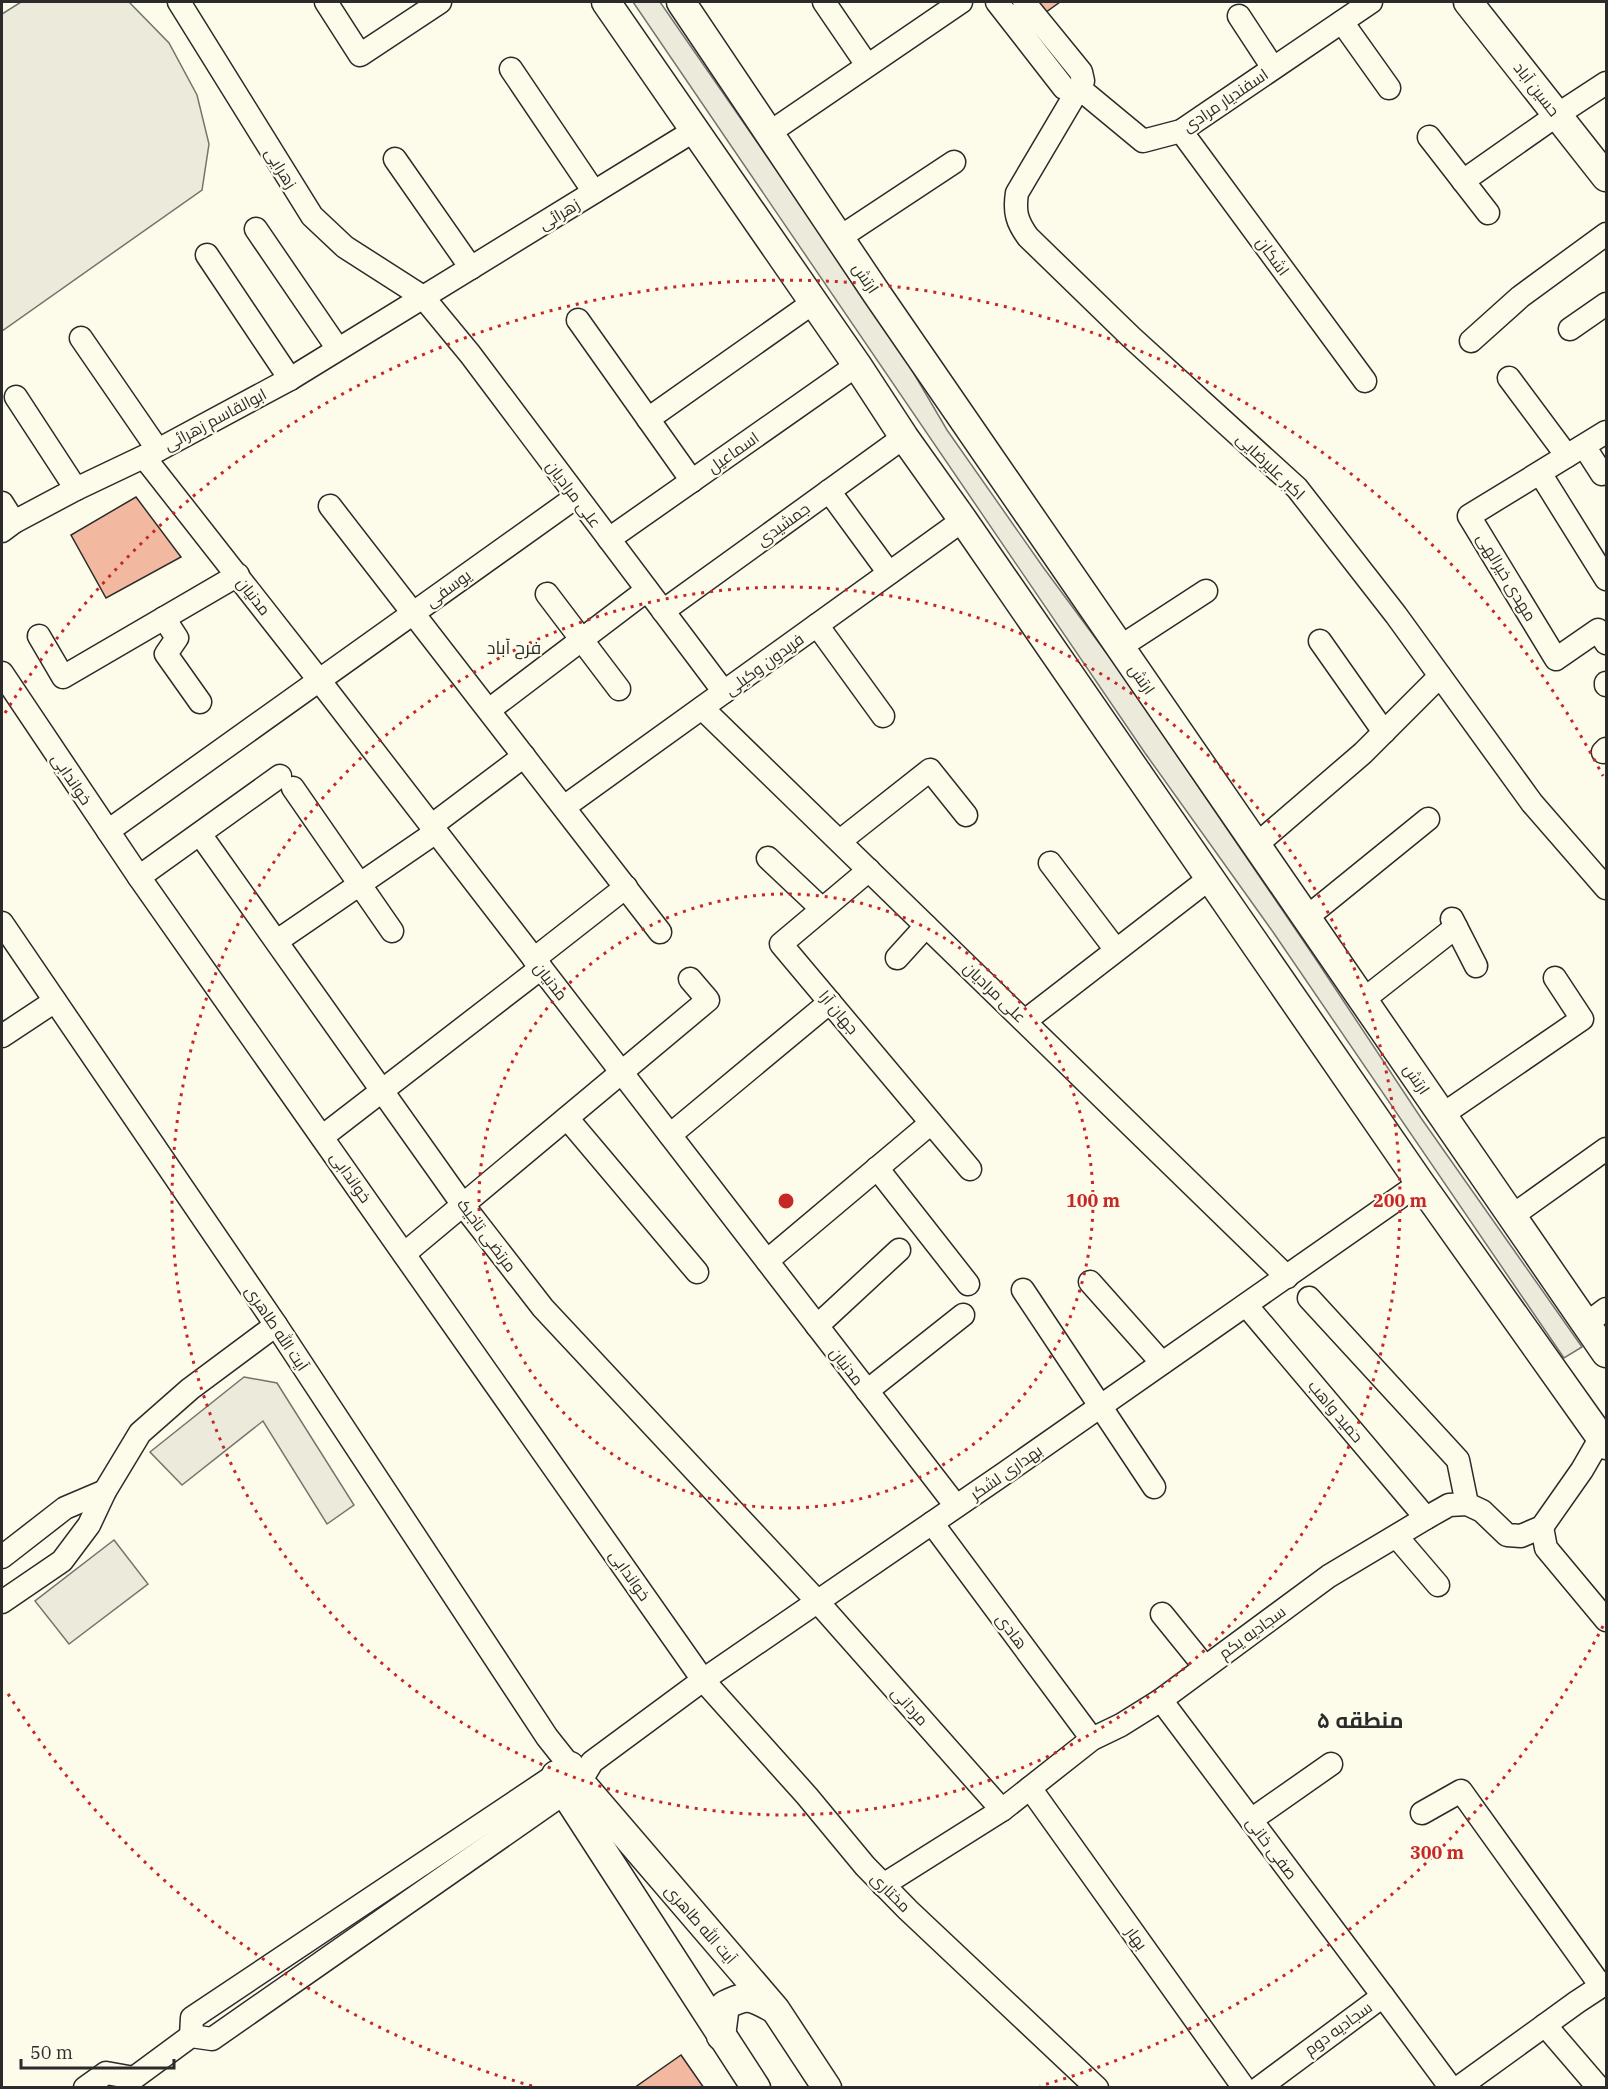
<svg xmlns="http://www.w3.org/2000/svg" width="1608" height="2089" viewBox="0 0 1608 2089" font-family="'IBM Plex Serif',Cairo,serif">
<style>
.green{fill:#ecebdb;stroke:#74746e;stroke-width:1.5}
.building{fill:#f2b8a0;stroke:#2b2b2b;stroke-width:1.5}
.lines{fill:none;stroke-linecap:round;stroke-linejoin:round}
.minor-casing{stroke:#2b2b2b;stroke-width:25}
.major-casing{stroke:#2b2b2b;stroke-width:31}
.minor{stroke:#fdfbea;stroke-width:22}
.major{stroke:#fdfbea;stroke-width:28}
.ring{fill:none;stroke:#c62828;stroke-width:3;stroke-dasharray:3 6}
.labels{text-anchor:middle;stroke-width:4.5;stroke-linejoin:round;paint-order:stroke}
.street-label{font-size:16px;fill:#2b2b2b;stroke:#fdfbea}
.neighbourhood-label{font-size:18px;fill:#2b2b2b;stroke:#fdfbea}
.district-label{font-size:22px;font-weight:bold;fill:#2b2b2b;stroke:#fdfbea}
.centre{fill:#c62828;stroke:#fdfbea;stroke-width:3}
.ring-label{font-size:18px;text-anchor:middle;font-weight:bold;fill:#c62828;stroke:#fdfbea;stroke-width:4.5;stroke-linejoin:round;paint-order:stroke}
</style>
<rect width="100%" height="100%" fill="#fdfbea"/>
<g class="green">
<path d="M 21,2 L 129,2 L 169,43 L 197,95 L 209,144 L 202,190 L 2,331 L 2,14 Z"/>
<path d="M 633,2 L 660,2 L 896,343 L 947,430 L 1043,567 L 1116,666 L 1315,958 L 1421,1118 L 1582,1347 L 1564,1358 L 1273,932 L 1145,753 Z"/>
<path d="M 244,1377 L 277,1383 L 354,1505 L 327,1524 L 263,1421 L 182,1485 L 150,1452 Z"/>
<path d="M 114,1540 L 148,1584 L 69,1644 L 35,1601 Z"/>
</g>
<g class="building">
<path d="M 1032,2 L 1060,2 L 1042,15 Z"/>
<path d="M 136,497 L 181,557 L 106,598 L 71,535 Z"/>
<path d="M 681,2055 L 704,2088 L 634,2088 Z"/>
</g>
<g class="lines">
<defs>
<g id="minor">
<path d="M 179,2 L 312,216 L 345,247 L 423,297 L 470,354 L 724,692"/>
<path d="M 326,2 L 360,55 L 440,2"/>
<path d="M 824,2 L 867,65"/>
<path d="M 997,2 L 1064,88 L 1071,91 L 1079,88 L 1083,81 L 1081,72 L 1024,2"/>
<path d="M 1371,2 L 1181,131 L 1143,141 L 1079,88 L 1017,193 C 1014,212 1017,222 1028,237 L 1131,337 L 1297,488 L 1396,615 L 1532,803 L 1606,888"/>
<path d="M 1239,16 L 1273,68"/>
<path d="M 1342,22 L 1389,88"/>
<path d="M 511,69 L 594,192"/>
<path d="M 1181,131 L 1365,381"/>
<path d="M 769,133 L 961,2"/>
<path d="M 1429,137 L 1488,213"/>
<path d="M 395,159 L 471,268"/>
<path d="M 1463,181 L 1557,115 L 1606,83"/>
<path d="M 256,229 L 338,349"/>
<path d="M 839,238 L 954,162"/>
<path d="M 207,255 L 290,379"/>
<path d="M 578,320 L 692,481"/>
<path d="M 1570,329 L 1606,304"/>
<path d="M 81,338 L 158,450"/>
<path d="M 1471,341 L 1520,297 L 1606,234"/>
<path d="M 1509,378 L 1567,456"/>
<path d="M 16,397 L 76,489"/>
<path d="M 648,419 L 814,302"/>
<path d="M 1606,432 L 1469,516 L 1556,659 L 1598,630 L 1606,643"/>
<path d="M 1584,446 L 1602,474"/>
<path d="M 144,457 L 319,680 L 956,1506"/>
<path d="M 1540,473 L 1606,579"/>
<path d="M 829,491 L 889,573"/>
<path d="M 2,503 L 14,522"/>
<path d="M 330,506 L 660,932"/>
<path d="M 2,531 L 14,522 L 76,489 L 158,450 L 290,379 L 695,130"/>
<path d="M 609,539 L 857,365"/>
<path d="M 547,594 L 619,689"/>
<path d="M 663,611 L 904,437"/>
<path d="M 164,618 L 177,638 L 166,654 L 200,702"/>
<path d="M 817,625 L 883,716"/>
<path d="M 39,636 L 63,677 L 238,575"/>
<path d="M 1320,641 L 1384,732"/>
<path d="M 1120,647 L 1206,591"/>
<path d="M 2,673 L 139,877 L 703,1680 L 807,1796 L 865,1866 L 908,1910 L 1097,2088"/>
<path d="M 1606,683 L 1606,685"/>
<path d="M 702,708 L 1287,1277"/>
<path d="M 489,710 L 647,590"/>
<path d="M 1603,752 L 1606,749"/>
<path d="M 293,788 L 392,931"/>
<path d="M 564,807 L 963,520"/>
<path d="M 431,826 L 524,756"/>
<path d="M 108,831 L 576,497"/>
<path d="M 200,834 L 463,1205 L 543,1308 L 817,1601 L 1002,1810"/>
<path d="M 840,841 L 930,770 L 966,815"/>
<path d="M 1256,845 L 1363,753 L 1440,676"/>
<path d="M 768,858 L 822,909"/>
<path d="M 1050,863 L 1116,950"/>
<path d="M 869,870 L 781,944 L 970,1169"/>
<path d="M 139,877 L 280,776"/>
<path d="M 1306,918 L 1428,819"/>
<path d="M 1452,919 L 1476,966"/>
<path d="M 2,923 L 276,1325 L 547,1737 L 570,1766"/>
<path d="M 277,941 L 436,832"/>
<path d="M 897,958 L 926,926"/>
<path d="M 534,959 L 626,887"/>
<path d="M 1363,1000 L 1456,927"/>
<path d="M 1025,1021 L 1210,878"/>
<path d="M 2,1036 L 55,1001"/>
<path d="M 1442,1115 L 1582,1019 L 1555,978"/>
<path d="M 567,1118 L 697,1272"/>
<path d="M 670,1135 L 830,1002"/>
<path d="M 322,1137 L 541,968"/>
<path d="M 877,1168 L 968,1284"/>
<path d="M 1512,1216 L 1606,1149"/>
<path d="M 404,1254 L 708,1000 L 690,979"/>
<path d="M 767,1261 L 931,1123"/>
<path d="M 1090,1282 L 1162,1363"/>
<path d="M 1023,1290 L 1154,1487"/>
<path d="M 1309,1298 L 1458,1460 L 1467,1504"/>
<path d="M 1246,1305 L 1426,1518"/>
<path d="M 1586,1324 L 1606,1309"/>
<path d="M 817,1326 L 899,1250"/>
<path d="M 867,1391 L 963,1315"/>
<path d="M 932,1523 L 1092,1739"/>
<path d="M 1542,1527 L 1546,1548 L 1606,1620"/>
<path d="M 1397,1537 L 1438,1585"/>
<path d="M 2,1557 L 65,1508 L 105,1491"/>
<path d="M 2,1602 L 62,1561 L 89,1525 L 105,1491 L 140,1433 L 190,1389 L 276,1325"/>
<path d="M 1162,1614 L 1205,1667"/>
<path d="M 1161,1700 L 1383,1996"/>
<path d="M 1030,1788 L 1244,2088"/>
<path d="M 1422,1813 L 1461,1791 L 1601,1986"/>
<path d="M 1251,1820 L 1331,1764"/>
<path d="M 883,1885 L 1002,1810 L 1092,1739 L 1121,1725 L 1161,1700 L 1329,1576 L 1426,1518 L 1449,1505 L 1467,1504 L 1482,1511 L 1507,1535 L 1521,1536 L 1542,1527 L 1582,1470 L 1601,1437"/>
<path d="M 1545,2025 L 1599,2088"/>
<path d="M 191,2036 L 192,2018 L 569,1766"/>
<path d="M 85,2088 L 106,2073 L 134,2078 L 191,2036 L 212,2039 L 580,1782 L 592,1762 L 703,1680 L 1005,1473 L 1420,1183"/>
<path d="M 1259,2088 L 1383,1996 L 1451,2088"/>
<path d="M 1458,2088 L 1577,2002 L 1606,1983"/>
</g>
<g id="major">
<path d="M 606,2 L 857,365 L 904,437 L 963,520 L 1420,1183 L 1606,1445"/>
<path d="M 681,2 L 877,294 L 1606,1353"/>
<path d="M 1468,2 L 1606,177"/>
<path d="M 570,1766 L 580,1782 L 775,2009 L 827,2088"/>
<path d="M 556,1775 L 565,1793 L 756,2088"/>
<path d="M 721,2036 L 725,2005 C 749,1994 750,1996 773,2008"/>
</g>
</defs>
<use href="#minor" class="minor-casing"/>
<use href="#major" class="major-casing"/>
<use href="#minor" class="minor"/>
<use href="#major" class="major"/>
</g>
<g class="ring">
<circle cx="786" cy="1201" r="307"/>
<circle cx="786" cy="1201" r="614"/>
<path d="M1603 1626A921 921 0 0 1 1040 2086M532 2086A921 921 0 0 1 5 1689M5 713A921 921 0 0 1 1603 776"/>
</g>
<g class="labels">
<g class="street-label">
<text transform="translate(1537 89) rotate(52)" y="6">حسین آباد</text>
<text transform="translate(1225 100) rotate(-34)" y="6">اسفندیار مرادی</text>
<text transform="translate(281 168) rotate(58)" y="6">زهرایی</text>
<text transform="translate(559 214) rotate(-31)" y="6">زهرائی</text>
<text transform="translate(1273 256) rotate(54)" y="6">اشکان</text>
<text transform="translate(866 278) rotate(56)" y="6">ارتش</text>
<text transform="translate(215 419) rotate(-28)" y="6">ابوالقاسم زهرائی</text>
<text transform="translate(733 452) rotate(-35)" y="6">اسماعیل</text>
<text transform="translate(1271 466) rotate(44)" y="6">اکبر علیرضایی</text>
<text transform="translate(574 494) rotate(53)" y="6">علی مرادیان</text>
<text transform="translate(783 524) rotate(-36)" y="6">جمشیدی</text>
<text transform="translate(1507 577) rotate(59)" y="6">مهدی خیرالهی</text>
<text transform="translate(448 588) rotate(-36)" y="6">یوسفی</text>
<text transform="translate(254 596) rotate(52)" y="6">مدنیان</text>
<text transform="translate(764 664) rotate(-36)" y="6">فریدون وکیلی</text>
<text transform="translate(1142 679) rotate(55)" y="6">ارتش</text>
<text transform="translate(72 779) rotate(56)" y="6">خواندابی</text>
<text transform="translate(551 981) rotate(52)" y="6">مدنیان</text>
<text transform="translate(995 992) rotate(44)" y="6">علی مرادیان</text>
<text transform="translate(839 1012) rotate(50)" y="6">جهان آرا</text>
<text transform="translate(1417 1079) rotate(56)" y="6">ارتش</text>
<text transform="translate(351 1177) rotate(55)" y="6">خواندابی</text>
<text transform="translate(487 1235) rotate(53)" y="6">مرتضی تاجیک</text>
<text transform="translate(277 1328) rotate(56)" y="6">آیت الله طاهری</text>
<text transform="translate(847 1366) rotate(52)" y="6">مدنیان</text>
<text transform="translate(1336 1411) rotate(50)" y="6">حمید واهب</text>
<text transform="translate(1006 1472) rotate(-35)" y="6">بهداری لشکر</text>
<text transform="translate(630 1575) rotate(55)" y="6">خواندابی</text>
<text transform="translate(1012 1631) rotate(53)" y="6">هادی</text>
<text transform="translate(1252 1632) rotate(-36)" y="6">سجادیه یکم</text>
<text transform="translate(910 1706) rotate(48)" y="6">مردانی</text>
<text transform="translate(1272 1848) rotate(53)" y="6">صفی خانی</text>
<text transform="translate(891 1892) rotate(45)" y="6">مختاری</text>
<text transform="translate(701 1924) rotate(49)" y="6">آیت الله طاهری</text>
<text transform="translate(1137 1938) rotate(54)" y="6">بهار</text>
<text transform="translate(1338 2028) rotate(-36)" y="6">سجادیه دوم</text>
</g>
<g class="neighbourhood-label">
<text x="514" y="654">فرح آباد</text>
</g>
<g class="district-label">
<text x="1360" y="1728">منطقه ۵</text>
</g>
</g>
<circle cx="786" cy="1201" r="9" class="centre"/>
<g class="ring-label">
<text x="1093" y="1207">100 m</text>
<text x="1400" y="1207">200 m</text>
<text x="1437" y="1859">300 m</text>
</g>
<rect width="1608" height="2089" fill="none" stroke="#2b2b2b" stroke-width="6"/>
<path d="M21 2059v9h153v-9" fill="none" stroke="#2b2b2b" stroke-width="3"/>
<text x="30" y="2059" font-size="18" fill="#2b2b2b" stroke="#fdfbea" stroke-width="4.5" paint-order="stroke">50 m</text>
</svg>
